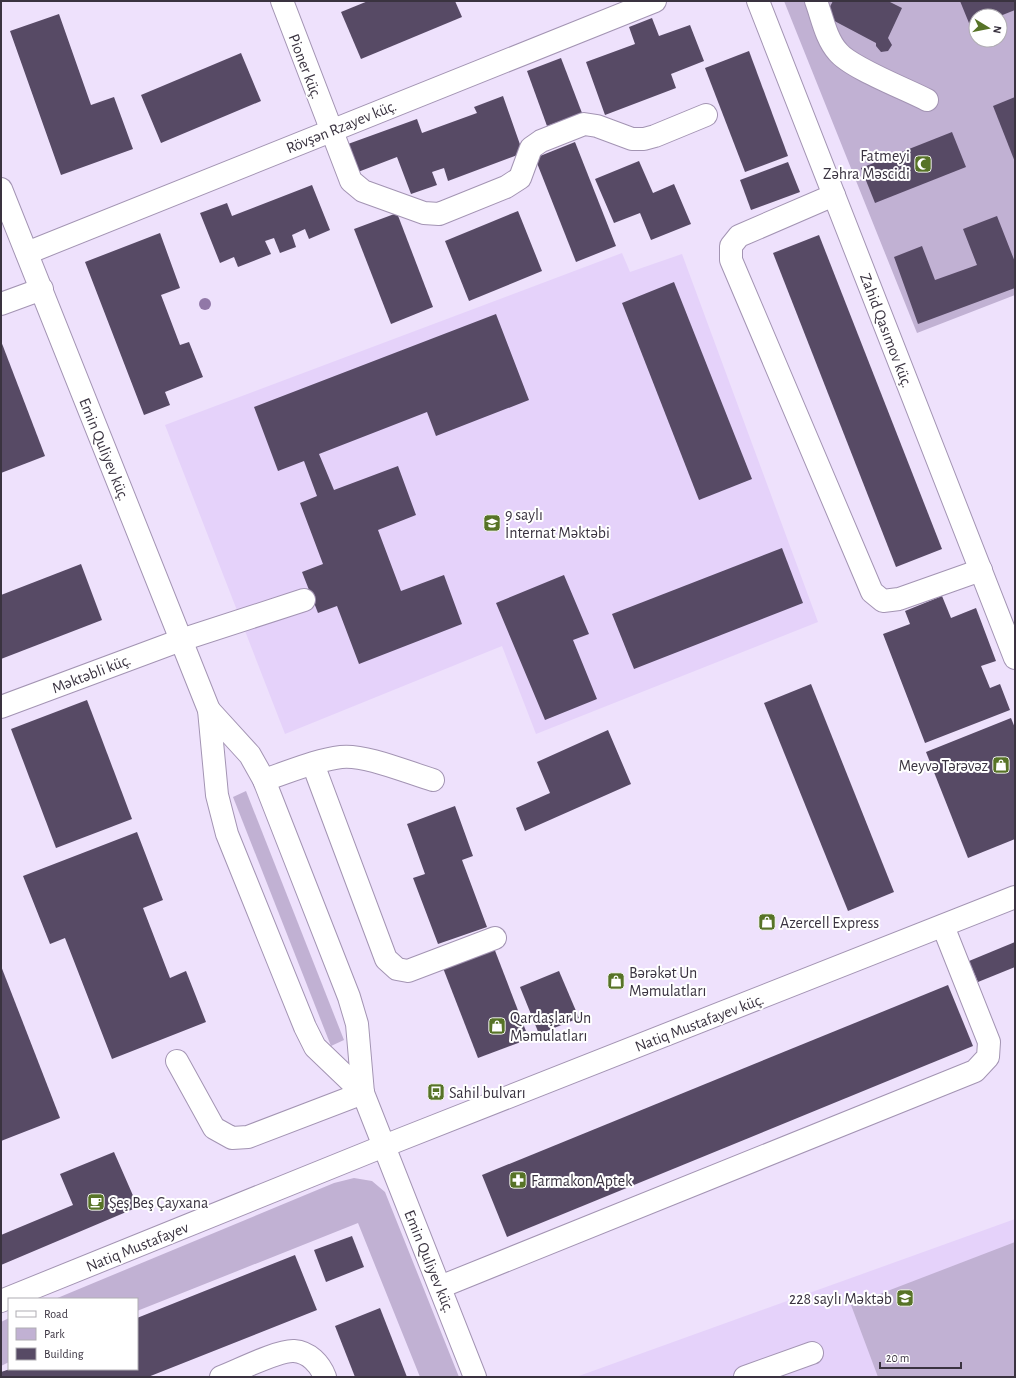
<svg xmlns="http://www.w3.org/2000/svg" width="1016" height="1378" viewBox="0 0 1016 1378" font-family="'Alegreya Sans',sans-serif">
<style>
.built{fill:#e5d2fa}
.green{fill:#c1b1d3;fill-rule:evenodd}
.building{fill:#574a65}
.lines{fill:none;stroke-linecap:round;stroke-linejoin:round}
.minor-casing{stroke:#a394b3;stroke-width:24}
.minor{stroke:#fff;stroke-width:22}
.tree{fill:#9178a7}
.labels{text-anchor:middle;stroke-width:4;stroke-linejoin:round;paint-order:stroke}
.street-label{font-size:16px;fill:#3a3340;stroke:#fff}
.poi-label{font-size:16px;fill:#3a3340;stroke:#fff;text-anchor:start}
</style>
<rect width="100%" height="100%" fill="#eee1fc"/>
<g class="built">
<path d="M 622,253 L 630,272 L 682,254 L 818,622 L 536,734 L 502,646 L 285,734 L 165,425 Z"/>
<path d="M 1015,1219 L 1015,1377 L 576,1377 Z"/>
</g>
<g class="green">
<path d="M 784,1 L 1015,1 L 1015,295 L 917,333 ZM 976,16 L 1000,16 L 1000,40 L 976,40 Z"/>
<path d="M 246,791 L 344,1040 L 331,1046 L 233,797 Z"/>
<path d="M 354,1178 L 372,1181 L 385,1192 L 459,1377 L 420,1377 L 358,1223 L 137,1311 L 137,1299 L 55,1299 L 334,1183 Z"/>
<path d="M 1015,1242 L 1015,1377 L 878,1377 L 851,1305 Z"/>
<path d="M 9,1318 L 9,1362 L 1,1366 L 1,1322 Z"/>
</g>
<g class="building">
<path d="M 368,1 L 455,1 L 462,17 L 361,59 L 341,12 Z"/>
<path d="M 833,1 L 888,1 L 902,8 L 888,38 L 892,45 L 888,51 L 881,52 L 876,46 L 876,43 L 825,16 Z"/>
<path d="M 960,1 L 1015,1 L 1015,10 L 1000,16 L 976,16 L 976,26 L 971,28 Z"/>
<path d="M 59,14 L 91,105 L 114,97 L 133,149 L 61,175 L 10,31 Z"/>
<path d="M 652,18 L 659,36 L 690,25 L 704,61 L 671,74 L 676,88 L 605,115 L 586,62 L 635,44 L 629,27 Z"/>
<path d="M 749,51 L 788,156 L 745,172 L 705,68 Z"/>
<path d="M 241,53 L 261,101 L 161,143 L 141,95 Z"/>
<path d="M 561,58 L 582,113 L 547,126 L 527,71 Z"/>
<path d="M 503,96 L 523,153 L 448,181 L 444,168 L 432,172 L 437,185 L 411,194 L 397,157 L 358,172 L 348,144 L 417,119 L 422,133 L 477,113 L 474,107 Z"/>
<path d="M 1015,97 L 1015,162 L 993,106 Z"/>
<path d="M 952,132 L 966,167 L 875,203 L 861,168 Z"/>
<path d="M 575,142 L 616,246 L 576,262 L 535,158 Z"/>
<path d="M 639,161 L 653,193 L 674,184 L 691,224 L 651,240 L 640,213 L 614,223 L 595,179 Z"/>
<path d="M 788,162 L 800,192 L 751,210 L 740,180 Z"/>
<path d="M 312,185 L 330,230 L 309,239 L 305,229 L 292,235 L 296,247 L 280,253 L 274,238 L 265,241 L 271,254 L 238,267 L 234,257 L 220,263 L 200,213 L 227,203 L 232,216 Z"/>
<path d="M 518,211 L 542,271 L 469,301 L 445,241 Z"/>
<path d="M 397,213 L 433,307 L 391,324 L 354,229 Z"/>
<path d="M 997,216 L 1015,262 L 1015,288 L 918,324 L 894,257 L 922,246 L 935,280 L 977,265 L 963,229 Z"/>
<path d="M 160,233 L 180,288 L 161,295 L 180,345 L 189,342 L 203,377 L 165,392 L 170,405 L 144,415 L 85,262 Z"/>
<path d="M 819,235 L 942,549 L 896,567 L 773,253 Z"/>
<path d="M 674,282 L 752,479 L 699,500 L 622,303 Z"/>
<path d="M 496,314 L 529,400 L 436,436 L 427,412 L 319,454 L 334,490 L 398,466 L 416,515 L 378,530 L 401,591 L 444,575 L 462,624 L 359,664 L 337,606 L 318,613 L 302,572 L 323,564 L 300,503 L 317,496 L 304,461 L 278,471 L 254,407 Z"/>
<path d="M 1,341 L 45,456 L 1,473 Z"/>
<path d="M 782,548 L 803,603 L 634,669 L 612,614 Z"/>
<path d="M 81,564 L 102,620 L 1,659 L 1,595 Z"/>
<path d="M 564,575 L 589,634 L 573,640 L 597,699 L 545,720 L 496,603 Z"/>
<path d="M 942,596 L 951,618 L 976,608 L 996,661 L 981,666 L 990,688 L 1000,684 L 1010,710 L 925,743 L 883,634 L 910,624 L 905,611 Z"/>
<path d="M 811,684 L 894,892 L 848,911 L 764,703 Z"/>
<path d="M 87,700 L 132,819 L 56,848 L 11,729 Z"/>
<path d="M 1011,718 L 1015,728 L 1015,839 L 968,858 L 926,752 Z"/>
<path d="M 608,730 L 631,784 L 525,831 L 516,808 L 550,793 L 537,762 Z"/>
<path d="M 455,806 L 473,856 L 462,860 L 487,927 L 438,944 L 413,878 L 425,874 L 407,824 Z"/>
<path d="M 137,832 L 163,900 L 143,908 L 170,978 L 186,971 L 206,1022 L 112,1059 L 65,938 L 50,944 L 23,876 Z"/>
<path d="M 1015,942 L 1015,967 L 978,982 L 969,961 Z"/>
<path d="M 494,948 L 529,1039 L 478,1058 L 443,968 Z"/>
<path d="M 1,966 L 60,1118 L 1,1141 Z"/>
<path d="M 559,971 L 579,1018 L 539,1034 L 520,987 Z"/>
<path d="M 948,985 L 973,1046 L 507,1237 L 482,1175 Z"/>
<path d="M 114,1152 L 138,1207 L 1,1265 L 1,1235 L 73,1205 L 60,1174 Z"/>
<path d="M 352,1236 L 364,1267 L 326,1282 L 314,1250 Z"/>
<path d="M 295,1255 L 317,1310 L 148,1377 L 1,1377 L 1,1372 L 10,1369 L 137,1369 L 137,1318 Z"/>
<path d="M 380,1308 L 407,1377 L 355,1377 L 335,1326 Z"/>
</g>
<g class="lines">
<defs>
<g id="minor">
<path d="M 282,1 L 351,181 L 363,191 L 424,213 L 439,214 L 506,187 L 520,178 L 531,148 L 541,141 L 584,124 L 597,126 L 632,139 L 644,139 L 655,136 L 706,115"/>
<path d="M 758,1 L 1015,658"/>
<path d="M 816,1 C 822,17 826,39 838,52 C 851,68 906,89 927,100"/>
<path d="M 1,189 L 209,710 L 217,795 L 227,834 L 305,1027 L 315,1047 L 363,1093"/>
<path d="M 834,195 L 739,236 L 731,246 L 731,260 L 872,592 L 883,601 L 899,599 L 981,570"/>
<path d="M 27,253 L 655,1"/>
<path d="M 1,304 L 42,289"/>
<path d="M 1,707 L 181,640 L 304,600"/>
<path d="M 209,710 L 250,755 L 264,780 L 349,997 L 357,1024 L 363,1093 L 475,1377"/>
<path d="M 313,764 L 386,959 L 397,969 L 408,971 L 495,938"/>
<path d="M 264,780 C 289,772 315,760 341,757 C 365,754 409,773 433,780"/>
<path d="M 177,1061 L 214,1128 L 232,1138 L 248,1137 L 363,1093"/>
<path d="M 440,1287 L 975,1071 L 988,1057 L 989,1042 L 943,926"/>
<path d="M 1,1301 L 384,1146 L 1015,897"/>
<path d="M 221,1377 C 237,1371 278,1350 294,1351 C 309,1352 320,1364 325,1377"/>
<path d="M 745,1377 L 812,1353"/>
</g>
</defs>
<use href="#minor" class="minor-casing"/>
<use href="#minor" class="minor"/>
</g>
<circle class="tree" cx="205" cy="304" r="6"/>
<defs>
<symbol id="mosque-square" viewBox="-11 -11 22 22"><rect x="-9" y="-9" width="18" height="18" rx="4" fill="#577327" stroke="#fff"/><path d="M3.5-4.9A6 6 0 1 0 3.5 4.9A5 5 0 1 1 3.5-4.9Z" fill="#fff"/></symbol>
<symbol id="school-square" viewBox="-11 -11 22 22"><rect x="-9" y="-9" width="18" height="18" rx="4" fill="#577327" stroke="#fff"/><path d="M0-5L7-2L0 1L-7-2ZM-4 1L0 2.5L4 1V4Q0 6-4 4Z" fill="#fff"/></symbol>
<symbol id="shop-square" viewBox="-11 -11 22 22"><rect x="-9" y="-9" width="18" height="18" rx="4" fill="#577327" stroke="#fff"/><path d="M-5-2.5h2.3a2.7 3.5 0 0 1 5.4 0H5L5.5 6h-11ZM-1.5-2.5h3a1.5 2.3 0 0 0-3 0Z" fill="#fff"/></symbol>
<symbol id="bus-square" viewBox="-11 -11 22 22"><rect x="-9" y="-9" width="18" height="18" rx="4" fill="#577327" stroke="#fff"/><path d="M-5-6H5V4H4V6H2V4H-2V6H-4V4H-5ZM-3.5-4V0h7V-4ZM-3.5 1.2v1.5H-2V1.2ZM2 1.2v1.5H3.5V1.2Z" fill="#fff"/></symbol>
<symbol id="pharmacy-square" viewBox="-11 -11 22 22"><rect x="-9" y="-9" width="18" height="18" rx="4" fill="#577327" stroke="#fff"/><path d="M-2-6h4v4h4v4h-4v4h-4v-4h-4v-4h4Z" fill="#fff"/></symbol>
<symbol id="cafe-square" viewBox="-11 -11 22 22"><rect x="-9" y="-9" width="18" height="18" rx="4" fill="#577327" stroke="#fff"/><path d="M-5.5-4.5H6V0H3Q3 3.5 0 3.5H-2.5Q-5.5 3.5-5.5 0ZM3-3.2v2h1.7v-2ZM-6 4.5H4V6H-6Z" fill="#fff"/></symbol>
</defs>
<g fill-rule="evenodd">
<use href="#mosque-square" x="913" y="154" width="20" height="20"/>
<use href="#school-square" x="482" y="513" width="20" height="20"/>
<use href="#shop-square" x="991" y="755" width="20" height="20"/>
<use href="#shop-square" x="757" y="912" width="20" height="20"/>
<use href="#shop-square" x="606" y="971" width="20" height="20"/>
<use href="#shop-square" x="487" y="1016" width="20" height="20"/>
<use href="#bus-square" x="426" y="1082" width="20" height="20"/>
<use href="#pharmacy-square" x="508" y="1170" width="20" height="20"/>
<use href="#cafe-square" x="86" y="1192" width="20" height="20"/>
<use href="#school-square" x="895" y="1288" width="20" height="20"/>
</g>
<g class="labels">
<g class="street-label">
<text transform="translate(306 66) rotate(69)" y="6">Pioner küç.</text>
<text transform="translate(341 126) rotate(-22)" y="6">Rövşən Rzayev küç.</text>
<text transform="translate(887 330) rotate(69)" y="6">Zahid Qasımov küç.</text>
<text transform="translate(105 449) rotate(68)" y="6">Emin Quliyev küç.</text>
<text transform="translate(91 673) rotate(-21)" y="6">Məktəbli küç.</text>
<text transform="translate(699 1022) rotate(-21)" y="6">Natiq Mustafayev küç.</text>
<text transform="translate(137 1246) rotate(-22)" y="6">Natiq Mustafayev</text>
<text transform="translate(430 1261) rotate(68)" y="6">Emin Quliyev küç.</text>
</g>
<g class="poi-label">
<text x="910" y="161" text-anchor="end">Fatmeyi<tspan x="910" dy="18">Zəhra Məscidi</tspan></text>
<text x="505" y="520">9 saylı<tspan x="505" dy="18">İnternat Məktəbi</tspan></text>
<text x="988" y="771" text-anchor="end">Meyvə Tərəvəz</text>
<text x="780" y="928">Azercell Express</text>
<text x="629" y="978">Bərəkət Un<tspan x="629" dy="18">Məmulatları</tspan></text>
<text x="510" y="1023">Qardaşlar Un<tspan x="510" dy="18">Məmulatları</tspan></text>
<text x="449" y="1098">Sahil bulvarı</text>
<text x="531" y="1186">Farmakon Aptek</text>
<text x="109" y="1208">Şeş Beş Çayxana</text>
<text x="892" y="1304" text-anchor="end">228 saylı Məktəb</text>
</g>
</g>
<rect width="1016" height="1378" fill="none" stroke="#3a3340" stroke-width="4"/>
<rect x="8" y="1298" width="130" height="72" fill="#ffffff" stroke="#b0adb3"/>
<rect x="16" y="1311" width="20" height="6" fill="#ffffff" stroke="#b0adb3"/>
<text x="44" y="1318" font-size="12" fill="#3a3340">Road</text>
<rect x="16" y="1328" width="20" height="12" fill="#c1b1d3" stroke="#b0adb3"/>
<text x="44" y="1338" font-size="12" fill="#3a3340">Park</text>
<rect x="16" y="1348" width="20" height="12" fill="#574a65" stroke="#b0adb3"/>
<text x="44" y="1358" font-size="12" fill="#3a3340">Building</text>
<g transform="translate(988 28) rotate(100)"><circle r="19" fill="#ffffff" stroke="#b0adb3"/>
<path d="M0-3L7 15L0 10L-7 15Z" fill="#577327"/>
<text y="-6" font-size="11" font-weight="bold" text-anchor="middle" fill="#3a3340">N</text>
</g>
<path d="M880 1362v6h81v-6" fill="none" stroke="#3a3340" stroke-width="2"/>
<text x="886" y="1362" font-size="12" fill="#3a3340" stroke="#ffffff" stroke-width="3" paint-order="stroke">20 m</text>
</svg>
